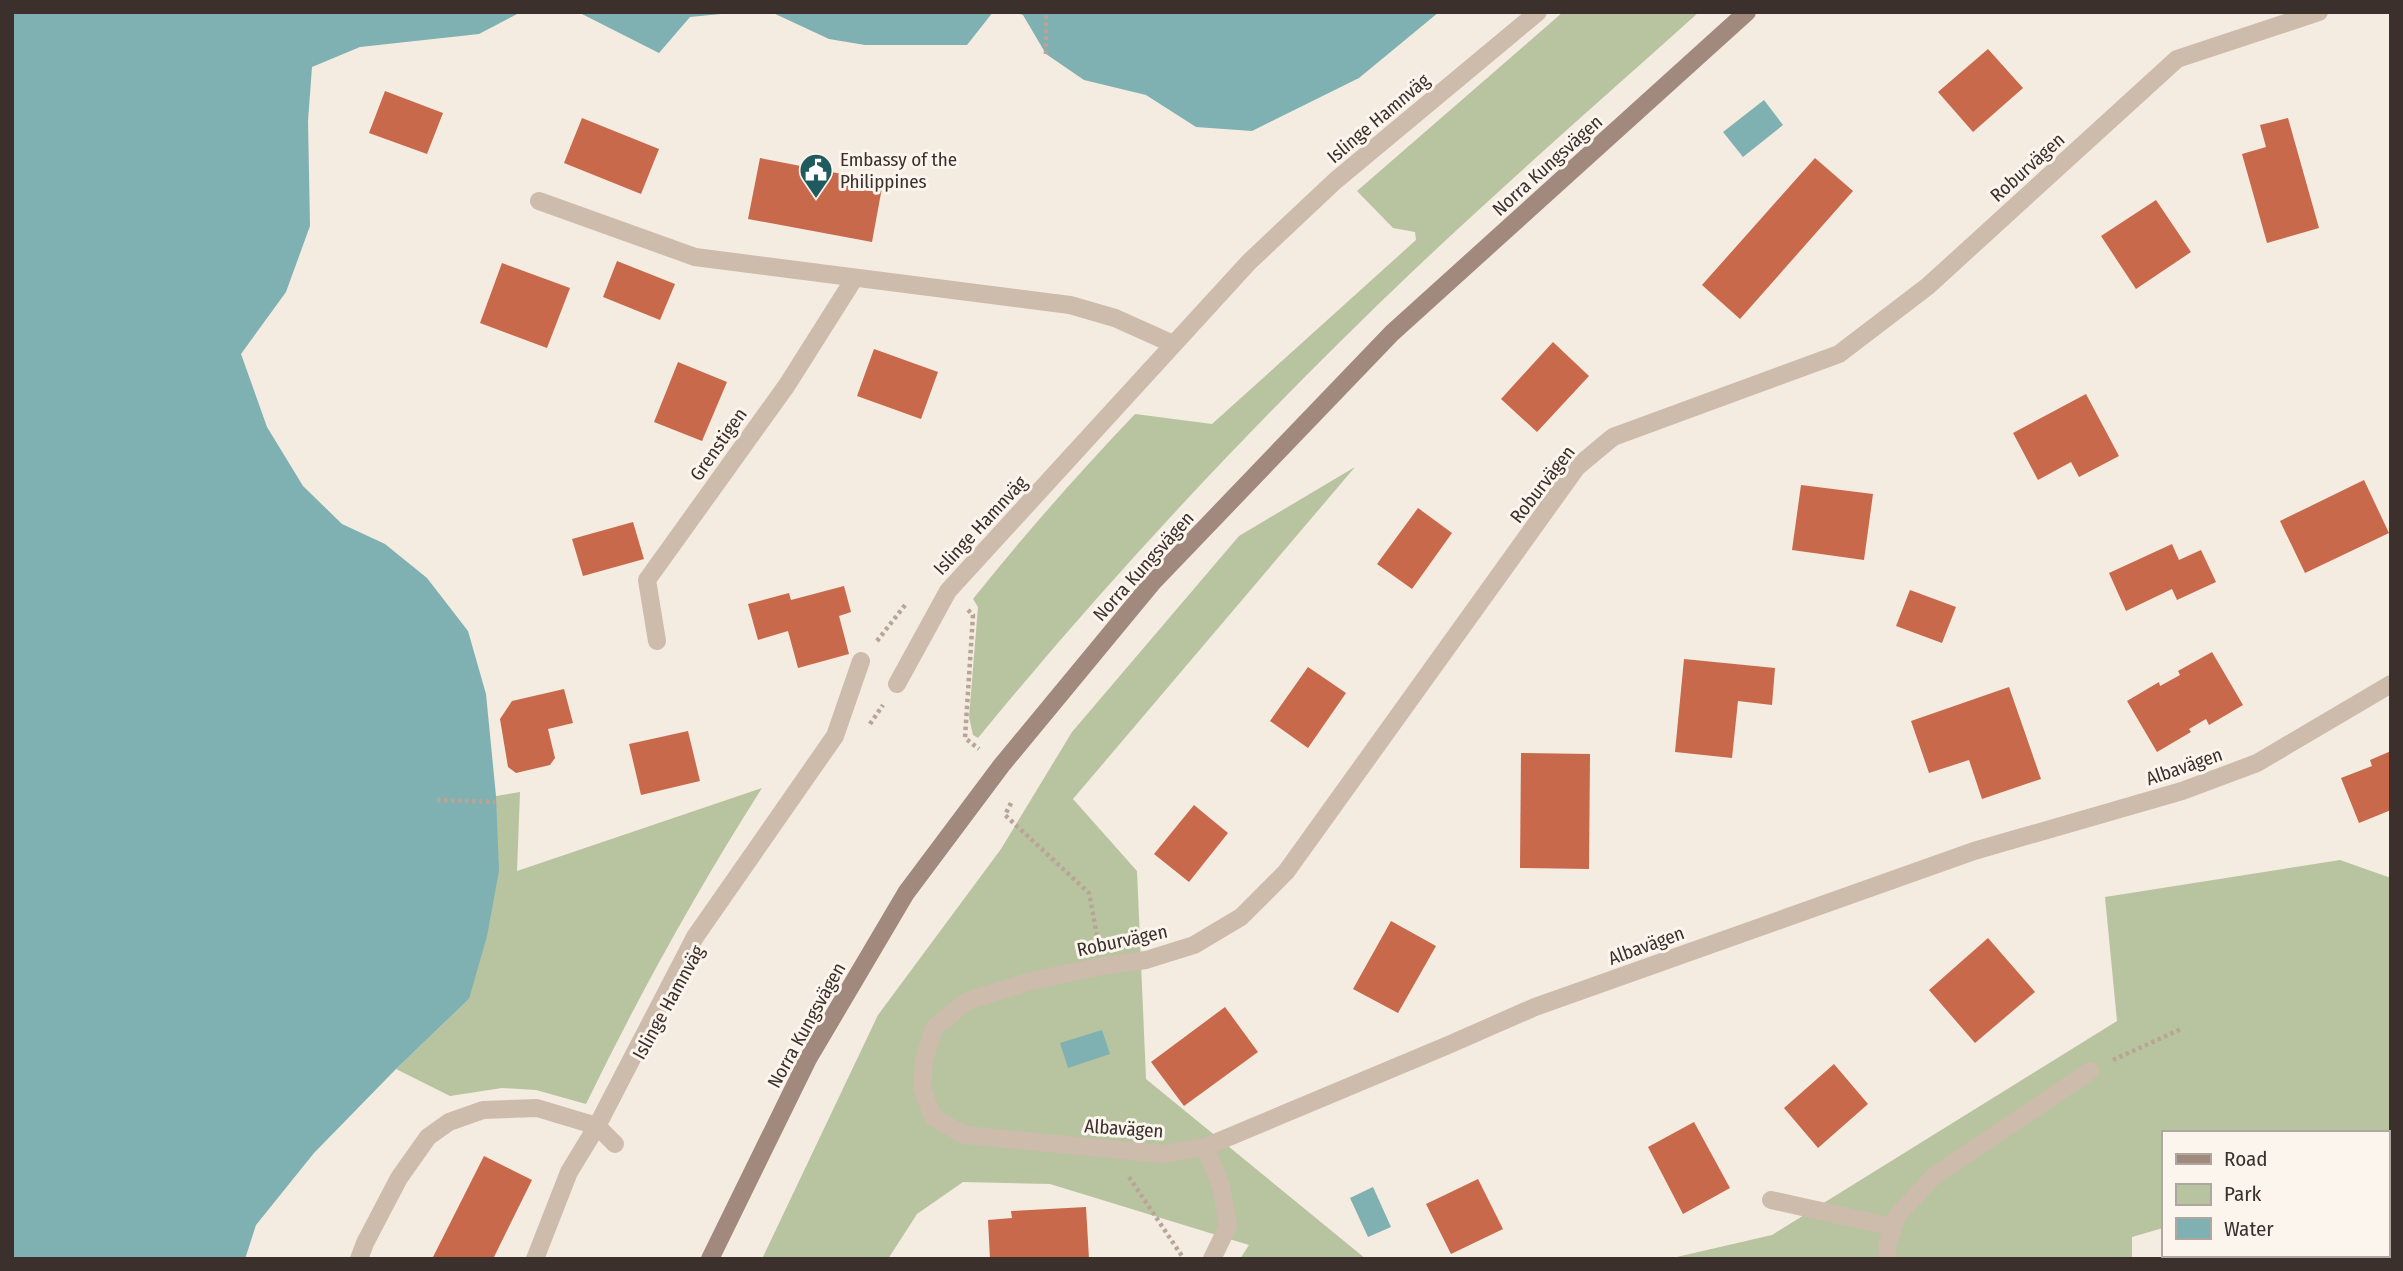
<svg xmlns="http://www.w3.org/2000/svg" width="2403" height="1271" viewBox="0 0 2403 1271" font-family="'Fira Sans Condensed',sans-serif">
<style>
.green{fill:#b8c4a0}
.water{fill:#7fb0b2}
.building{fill:#c8694b}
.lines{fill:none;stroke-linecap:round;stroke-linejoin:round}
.path{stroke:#b9a596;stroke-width:4.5;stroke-dasharray:3.5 3.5;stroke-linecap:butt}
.lane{stroke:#cdbbac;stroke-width:18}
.street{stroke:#cdbbac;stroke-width:18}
.secondary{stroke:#a18a7d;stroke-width:18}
.labels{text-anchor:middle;stroke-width:6;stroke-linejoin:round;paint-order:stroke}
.street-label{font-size:19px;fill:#3b302b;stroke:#fbf5ee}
.poi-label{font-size:19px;fill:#3b302b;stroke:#fbf5ee;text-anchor:start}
</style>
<rect width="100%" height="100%" fill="#f4ebe1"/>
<g class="green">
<path d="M 1563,12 L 1699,12 C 1603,98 1506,183 1413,271 C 1259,418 1113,573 978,738 L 973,735 L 969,717 L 978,607 L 973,599 C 1024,535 1078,474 1135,414 L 1212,424 L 1416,240 L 1415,232 L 1393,228 L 1357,191 Z"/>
<path d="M 1355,467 L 1073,799 L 1137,871 L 1146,1079 L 1366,1259 L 1240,1259 L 1249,1245 L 1050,1184 L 963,1182 L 917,1214 L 888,1259 L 762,1259 L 878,1015 L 1001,849 L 1072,732 L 1239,536 Z"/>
<path d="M 762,788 C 697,890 639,995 586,1104 L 536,1090 L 502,1088 L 450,1096 L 396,1069 L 469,999 L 496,796 L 520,792 L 517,871 Z"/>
<path d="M 2340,860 L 2391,878 L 2391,1250 L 2387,1249 L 2387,1133 L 2163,1133 L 2163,1228 L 2132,1237 L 2132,1259 L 1668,1259 L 1772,1235 L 2117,1021 L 2105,897 Z"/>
</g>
<g class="water">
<path d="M 12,12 L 521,12 L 479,34 L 360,47 L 312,67 L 308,121 L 310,226 L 286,292 L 241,354 L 267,427 L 303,486 L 342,524 L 385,544 L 427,578 L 468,631 L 486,694 L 496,796 L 499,871 L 487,936 L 469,999 L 396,1069 L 314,1153 L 256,1225 L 245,1259 L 12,1259 Z"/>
<path d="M 578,12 L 741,12 L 690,17 L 659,53 Z"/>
<path d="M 771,12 L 993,12 L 967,45 L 865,45 L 829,39 Z"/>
<path d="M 1015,12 L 1439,12 L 1359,78 L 1252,131 L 1196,127 L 1146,95 L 1084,80 L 1046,54 L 1023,15 Z"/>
<path d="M 1764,100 L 1783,125 L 1743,157 L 1723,132 Z"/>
<path d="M 1102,1030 L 1110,1054 L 1068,1068 L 1060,1043 Z"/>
<path d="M 1373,1187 L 1391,1227 L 1368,1237 L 1350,1198 Z"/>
</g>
<g class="building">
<path d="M 1988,49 L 2023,88 L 1973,132 L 1938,92 Z"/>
<path d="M 385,91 L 443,113 L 427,154 L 369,133 Z"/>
<path d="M 582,118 L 659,149 L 641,194 L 564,163 Z"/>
<path d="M 2288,118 L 2319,228 L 2267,243 L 2242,154 L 2266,147 L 2260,125 Z"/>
<path d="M 760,158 L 883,182 L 872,242 L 748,219 Z"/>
<path d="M 1815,158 L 1853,191 L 1740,319 L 1702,285 Z"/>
<path d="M 2156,200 L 2191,252 L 2136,289 L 2101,236 Z"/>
<path d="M 617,261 L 675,284 L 660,320 L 603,297 Z"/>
<path d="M 502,263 L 570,288 L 547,348 L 480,323 Z"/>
<path d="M 1553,342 L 1589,376 L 1537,432 L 1501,399 Z"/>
<path d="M 874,349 L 938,372 L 921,419 L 857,396 Z"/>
<path d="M 678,362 L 727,382 L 702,441 L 654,422 Z"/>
<path d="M 2086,394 L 2119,456 L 2079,477 L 2071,462 L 2038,480 L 2013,433 Z"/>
<path d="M 2364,480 L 2389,533 L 2305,573 L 2280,521 Z"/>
<path d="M 1801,485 L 1873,494 L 1864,560 L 1792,550 Z"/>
<path d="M 1418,508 L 1452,533 L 1412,589 L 1377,564 Z"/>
<path d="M 633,522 L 644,559 L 583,576 L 572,539 Z"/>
<path d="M 2172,544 L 2179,560 L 2201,550 L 2216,582 L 2177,600 L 2172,589 L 2126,611 L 2109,573 Z"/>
<path d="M 844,586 L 851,612 L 839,616 L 849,654 L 798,668 L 788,631 L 758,640 L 748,604 L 789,593 L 791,600 Z"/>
<path d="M 1910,590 L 1956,607 L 1942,643 L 1896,626 Z"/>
<path d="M 2212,652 L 2243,705 L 2209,725 L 2206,719 L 2189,729 L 2191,732 L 2157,752 L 2127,701 L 2159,682 L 2160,686 L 2180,675 L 2178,671 Z"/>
<path d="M 1684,659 L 1775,668 L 1772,705 L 1738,701 L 1732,758 L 1675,752 Z"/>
<path d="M 1308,667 L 1346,693 L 1308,748 L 1270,721 Z"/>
<path d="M 2009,687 L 2041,779 L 1982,799 L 1969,760 L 1929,773 L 1911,721 Z"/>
<path d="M 564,689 L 573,723 L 548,729 L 555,758 L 550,765 L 516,773 L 508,767 L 500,719 L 512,701 Z"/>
<path d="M 688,731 L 700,781 L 641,795 L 629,744 Z"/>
<path d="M 2391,751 L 2391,810 L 2359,823 L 2341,778 L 2372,766 L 2370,760 Z"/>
<path d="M 1521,753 L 1590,754 L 1589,869 L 1520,868 Z"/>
<path d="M 1194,805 L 1228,833 L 1189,882 L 1154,854 Z"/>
<path d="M 1391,921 L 1436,946 L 1398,1013 L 1353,989 Z"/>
<path d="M 1988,938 L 2035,992 L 1975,1043 L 1929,990 Z"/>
<path d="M 1225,1007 L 1258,1052 L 1184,1106 L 1151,1062 Z"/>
<path d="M 1834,1064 L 1868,1104 L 1818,1148 L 1784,1108 Z"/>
<path d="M 1694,1122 L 1730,1188 L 1683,1214 L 1648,1147 Z"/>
<path d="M 484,1156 L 532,1180 L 493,1259 L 432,1259 Z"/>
<path d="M 1478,1179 L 1503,1229 L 1451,1254 L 1426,1204 Z"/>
<path d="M 1086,1207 L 1089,1259 L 990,1259 L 988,1220 L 1012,1218 L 1011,1211 Z"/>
</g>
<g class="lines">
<g class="path">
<path d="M 1046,54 L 1046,12"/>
<path d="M 968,610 L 973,615 L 965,738 L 979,749"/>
<path d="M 877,641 L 906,604"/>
<path d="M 870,724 L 883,705"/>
<path d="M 437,800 L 495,802"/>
<path d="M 1011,803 L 1005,815 L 1089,893 L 1098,941"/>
<path d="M 2113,1060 L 2181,1029"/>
<path d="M 1129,1177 L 1184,1259"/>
</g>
<g class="lane">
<path d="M 1771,1200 L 1893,1227"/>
<path d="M 359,1259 L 365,1243 L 399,1178 L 428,1137 L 449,1122 L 483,1110 L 537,1108 L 597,1126 L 615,1144"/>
<path d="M 535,1259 L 569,1172 L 597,1126 L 695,937 L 835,736 L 861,661"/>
<path d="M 1888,1259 L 1887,1245 L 1897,1216 L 1934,1176 L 2090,1071"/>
</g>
<g class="street">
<path d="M 2319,12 L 2177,59 L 1928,286 L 1839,354 L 1613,437 L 1577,467 L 1286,872 L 1241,917 L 1194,945 L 1146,960 L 1102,966 L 1031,981 L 967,1001 L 934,1028 L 924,1060 L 922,1089 L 933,1117 L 964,1135 L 1163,1154 L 1205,1147 L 1446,1046 L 1535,1007 L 1974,851 L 2182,791 L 2257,763 L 2391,684"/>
<path d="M 539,201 L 695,257 L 1070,305 L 1115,318 L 1173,344"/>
<path d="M 657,641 L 647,580 L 787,385 L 854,279"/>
<path d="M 897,684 L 948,591 L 1249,262 L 1335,181 L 1538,12"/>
<path d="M 1205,1147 L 1221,1186 L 1228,1226 L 1212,1259"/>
</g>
<path class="secondary" d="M 710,1259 L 808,1059 L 906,893 L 1001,766 L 1153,582 L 1392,333 L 1747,12"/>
</g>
<defs>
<symbol id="civic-pin" viewBox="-11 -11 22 30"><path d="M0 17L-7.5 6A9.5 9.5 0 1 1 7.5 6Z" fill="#1f5a5e" stroke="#fbf5ee"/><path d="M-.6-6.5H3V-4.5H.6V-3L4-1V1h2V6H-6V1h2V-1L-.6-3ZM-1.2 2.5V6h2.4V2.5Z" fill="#fff"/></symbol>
</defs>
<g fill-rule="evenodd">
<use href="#civic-pin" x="797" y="151" width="38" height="52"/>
</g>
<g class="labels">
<g class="street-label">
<text transform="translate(1378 118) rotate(-40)" y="7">Islinge Hamnväg</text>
<text transform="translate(1547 165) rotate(-42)" y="7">Norra Kungsvägen</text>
<text transform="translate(2027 167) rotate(-42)" y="7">Roburvägen</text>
<text transform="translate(718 444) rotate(-55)" y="7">Grenstigen</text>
<text transform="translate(1542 484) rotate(-52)" y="7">Roburvägen</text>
<text transform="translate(980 525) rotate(-47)" y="7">Islinge Hamnväg</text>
<text transform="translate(1143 566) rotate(-48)" y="7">Norra Kungsvägen</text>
<text transform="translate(2184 766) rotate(-19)" y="7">Albavägen</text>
<text transform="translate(1122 940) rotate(-12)" y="7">Roburvägen</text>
<text transform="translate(1646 945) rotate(-20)" y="7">Albavägen</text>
<text transform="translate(668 1002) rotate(-61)" y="7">Islinge Hamnväg</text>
<text transform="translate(806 1025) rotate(-61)" y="7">Norra Kungsvägen</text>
<text transform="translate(1124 1128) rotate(4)" y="7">Albavägen</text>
</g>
<g class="poi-label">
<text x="840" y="166">Embassy of the<tspan x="840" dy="22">Philippines</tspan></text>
</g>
</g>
<rect width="2403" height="1271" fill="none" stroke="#3b302b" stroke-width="28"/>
<rect x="2162" y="1131" width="228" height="126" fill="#fbf5ee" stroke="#aea6a0" stroke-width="2"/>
<rect x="2176" y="1154" width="35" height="10" fill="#a18a7d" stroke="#aea6a0" stroke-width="2"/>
<text x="2224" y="1166" font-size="21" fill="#3b302b">Road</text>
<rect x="2176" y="1184" width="35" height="21" fill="#b8c4a0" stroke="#aea6a0" stroke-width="2"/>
<text x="2224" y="1201" font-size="21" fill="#3b302b">Park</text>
<rect x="2176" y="1218" width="35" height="21" fill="#7fb0b2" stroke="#aea6a0" stroke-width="2"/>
<text x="2224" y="1236" font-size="21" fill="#3b302b">Water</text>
</svg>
